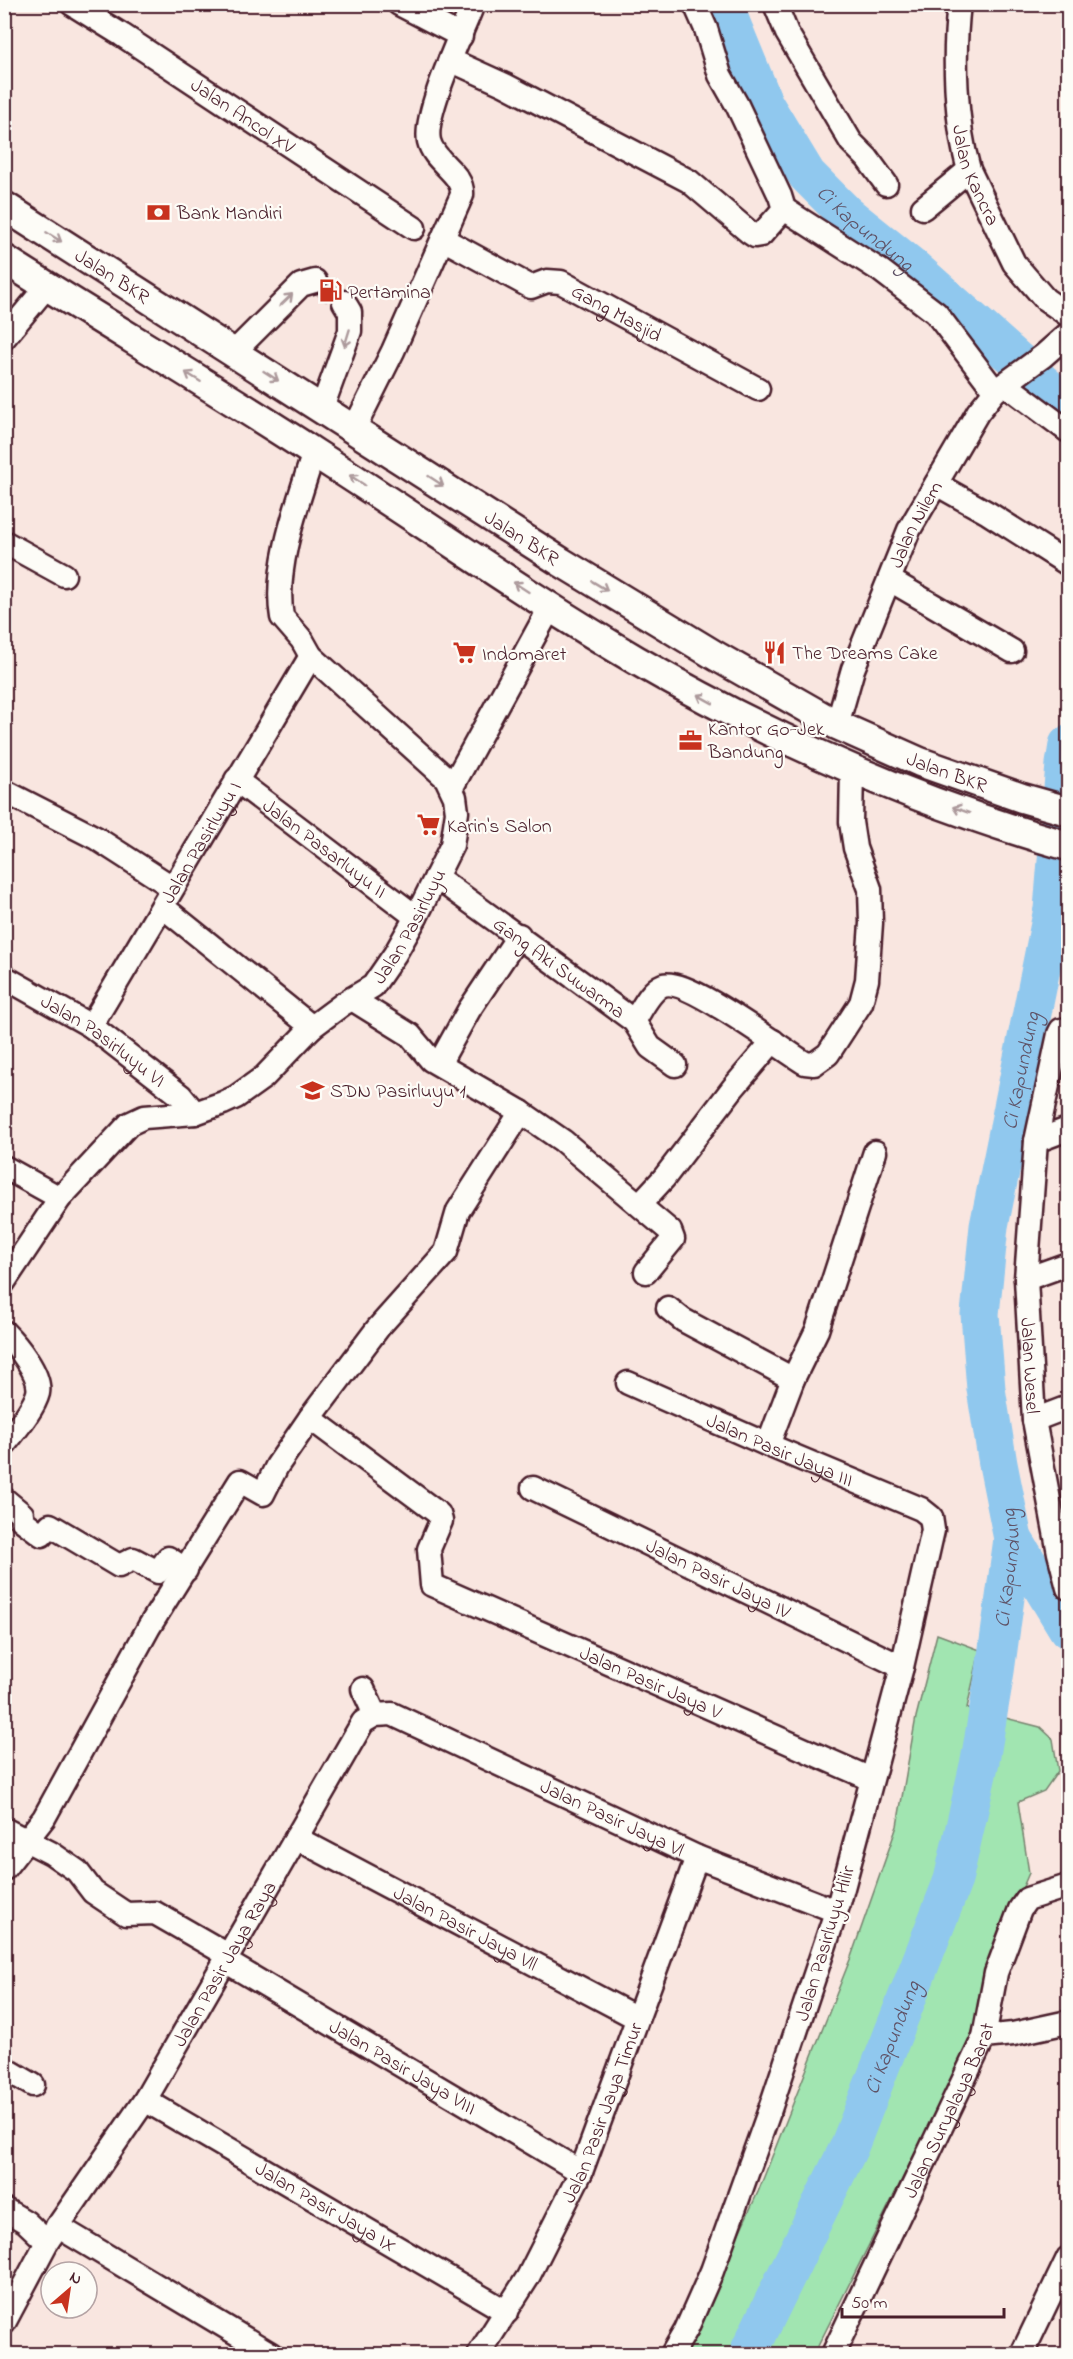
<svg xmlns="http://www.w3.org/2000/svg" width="1073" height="2359" viewBox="0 0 1073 2359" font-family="'Indie Flower',sans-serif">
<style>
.green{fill:#a1e5b1;stroke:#76826e;stroke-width:1.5}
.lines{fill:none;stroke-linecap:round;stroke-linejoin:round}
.river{stroke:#90c8ee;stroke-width:39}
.minor-tunnel{stroke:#d6bebc;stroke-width:22;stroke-dasharray:22 11;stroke-linecap:butt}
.minor-casing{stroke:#4a1f2b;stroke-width:27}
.major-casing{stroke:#4a1f2b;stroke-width:33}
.minor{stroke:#fdfcf7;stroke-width:22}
.major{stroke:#fdfcf7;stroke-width:28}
.oneway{stroke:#ac999b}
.labels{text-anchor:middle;stroke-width:4.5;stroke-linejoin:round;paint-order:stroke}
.street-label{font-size:20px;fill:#4a1f2b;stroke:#fdfcf7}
.poi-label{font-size:20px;fill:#4a1f2b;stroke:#fdfcf7;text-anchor:start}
.water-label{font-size:21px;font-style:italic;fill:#5f5266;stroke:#fdfcf7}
</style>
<rect width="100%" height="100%" fill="#f9e6e0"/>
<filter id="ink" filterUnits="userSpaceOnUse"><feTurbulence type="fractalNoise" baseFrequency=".0167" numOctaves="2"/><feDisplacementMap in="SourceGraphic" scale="12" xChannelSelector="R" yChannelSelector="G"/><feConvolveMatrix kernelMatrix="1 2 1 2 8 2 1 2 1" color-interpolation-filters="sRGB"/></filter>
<g filter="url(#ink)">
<path class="green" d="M 937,1634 L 980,1650 L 967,1708 L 1040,1727 L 1053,1739 L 1058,1771 L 1044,1791 L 1018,1802 L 1029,1873 L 996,1949 L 978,2016 L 959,2066 L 814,2354 L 679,2354 L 706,2304 L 758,2192 L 851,1957 L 897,1826 L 916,1717 Z"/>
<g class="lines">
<g class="river">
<path id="s1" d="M 723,4 L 764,104 L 807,175 L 847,215 L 913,268 L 1068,406"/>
<path d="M 1013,1539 L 1068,1629"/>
<path id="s2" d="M 748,2354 L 849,2147 L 953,1880 L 980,1761 L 995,1671 L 1013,1539 L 998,1464 L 986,1389 L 980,1314 L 989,1226 L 1053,909 L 1065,764 L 1068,745"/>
</g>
<path class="minor-tunnel" d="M 315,281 L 344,302"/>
<defs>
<g id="minor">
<path id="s3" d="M 72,4 L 122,35 L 414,228"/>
<path d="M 399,4 L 461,36"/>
<path d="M 775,4 L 787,33 L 851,142 L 867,158 L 886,184"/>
<path id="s4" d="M 959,4 C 953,55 955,121 969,170 L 1014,263 L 1045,299 L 1068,315"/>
<path d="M 450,60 L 505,85 L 689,181 L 749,232 L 755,236 L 761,235 L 784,209 L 780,196 L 737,105 L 720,75 L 706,29 L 695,4"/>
<path d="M 923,208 L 969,170"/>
<path d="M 784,209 L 881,271 L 936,313 L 995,391"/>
<path id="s5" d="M 443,239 L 531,287 L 547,281 L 561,282 L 758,389"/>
<path d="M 4,338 L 47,286"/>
<path d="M 234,352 L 301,285 L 315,281"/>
<path d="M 1005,384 L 1068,431"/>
<path d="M 322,408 L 350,331 L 350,312 L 344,302"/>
<path d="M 354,429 L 393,351 L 462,195 C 464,173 434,163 429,141 C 423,114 462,33 473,4"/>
<path d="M 936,484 L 988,513 L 1068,564"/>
<path d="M 4,542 L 64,575"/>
<path d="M 890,580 L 1012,651"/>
<path id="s6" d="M 837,725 L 853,669 L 909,530 L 978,412 L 995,391 L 1043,356 L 1068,334"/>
<path id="s7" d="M 236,780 L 416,917"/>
<path d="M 452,787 L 551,606"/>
<path d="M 4,791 L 96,838 L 172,887"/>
<path id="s8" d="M 436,877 L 634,1021 L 650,1047 L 675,1065"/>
<path d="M 163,907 L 312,1027"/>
<path id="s9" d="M 4,977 L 91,1026 L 181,1096 L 195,1113"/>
<path d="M 352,999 L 410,1035 L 431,1060 L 521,1112 L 563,1141 L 670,1231 L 673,1239 L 646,1272"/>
<path d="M 634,1021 C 641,1011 650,990 663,985 C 687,977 780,1048 805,1063 L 814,1064 L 828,1054 L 861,1003 L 867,980 L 871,923 L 870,889 L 855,848 L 851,822 L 852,770"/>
<path id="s10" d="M 91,1026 L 311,656"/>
<path id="s11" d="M 1068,1029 L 1061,1030 L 1059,1034 L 1036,1141 L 1026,1279 L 1034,1420 L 1059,1553 L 1068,1588"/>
<path d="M 439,1064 L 469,1010 L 519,935"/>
<path d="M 1036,1141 L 1068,1129"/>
<path d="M 4,1167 L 60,1198"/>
<path d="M 640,1204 L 664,1178 L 733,1088 L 773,1041"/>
<path d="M 1026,1279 L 1068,1264"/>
<path id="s12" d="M 4,1282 L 60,1198 L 129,1124 L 144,1117 L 195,1113 L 223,1103 L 236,1097 L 264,1077 L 312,1027 L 343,1004 L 373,986 L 395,954 L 416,917 L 452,845 L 457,812 L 455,797 L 446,778 L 311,656 L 302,640 L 282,617 C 273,567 299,500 314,452"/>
<path d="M 668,1308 L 683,1320 L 793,1379"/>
<path d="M 4,1332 C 16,1344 42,1375 38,1393 C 34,1409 14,1432 4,1445"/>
<path id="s13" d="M 628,1383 L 768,1445 L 921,1509 L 931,1517 L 933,1530 L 902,1667 L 839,1903 L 769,2112 L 712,2271 L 686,2330 L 672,2354"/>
<path id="s14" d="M 310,1418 L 439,1514 L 441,1521 L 429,1549 L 432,1585 L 871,1779"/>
<path d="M 1034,1420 L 1068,1407"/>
<path d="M 768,1445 L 793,1379 L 817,1330 L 875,1152"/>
<path id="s15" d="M 533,1488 L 902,1667"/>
<path d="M 4,1499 L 22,1514 L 22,1520 L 42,1535 L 50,1525 L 119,1566 L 133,1559 L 158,1572 L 168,1558 L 186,1570"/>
<path d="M 363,1689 L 375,1715"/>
<path d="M 4,1829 L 51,1853 L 77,1871 L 93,1892 L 126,1914 L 155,1913 L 228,1955"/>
<path id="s16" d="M 296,1838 L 637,2018"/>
<path d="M 4,1869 L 44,1818 L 149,1627 L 240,1481 L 263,1494 L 277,1466 L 310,1418 L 378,1328 L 446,1252 L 458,1211 L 521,1112"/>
<path id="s17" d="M 225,1961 L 581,2172"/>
<path d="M 984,2037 L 1013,2034 L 1068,2022"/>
<path d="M 4,2068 L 33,2085"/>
<path id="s18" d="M 145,2100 L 507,2312"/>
<path d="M 4,2209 L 26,2222 L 47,2242"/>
<path d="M 57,2226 L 271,2354"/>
<path id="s19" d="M 4,2323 L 47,2242 L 145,2100 L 363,1722 L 375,1715 L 392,1714 L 697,1857 L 836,1911"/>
<path id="s20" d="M 479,2354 L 528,2277 L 581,2172 L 697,1857"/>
<path id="s21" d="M 833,2354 L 984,2037 L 996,1973 L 1020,1909 L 1027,1899 L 1068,1886"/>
<path d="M 1022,2354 L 1068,2258"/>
</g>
<g id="major">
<path id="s22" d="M 4,206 L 561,562 L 716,656 L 837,725 L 920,762 L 1022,798 L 1068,811"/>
<path d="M 4,259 C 108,325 213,387 316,454 C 423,522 527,596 636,660 C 772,739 917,803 1068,846"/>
</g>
</defs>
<use href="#minor" class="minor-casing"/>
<use href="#major" class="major-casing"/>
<use href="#minor" class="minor"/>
<use href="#major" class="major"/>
</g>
<defs><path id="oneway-shaft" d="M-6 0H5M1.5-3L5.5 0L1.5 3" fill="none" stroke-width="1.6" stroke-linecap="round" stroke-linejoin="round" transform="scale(1.5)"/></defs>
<g class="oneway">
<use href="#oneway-shaft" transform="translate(54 237) rotate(32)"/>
<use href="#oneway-shaft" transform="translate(286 300) rotate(-44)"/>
<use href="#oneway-shaft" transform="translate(347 338) rotate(107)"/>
<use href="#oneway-shaft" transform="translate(271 376) rotate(33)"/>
<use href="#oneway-shaft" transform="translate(193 377) rotate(-148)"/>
<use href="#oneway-shaft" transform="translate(357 480) rotate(-147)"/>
<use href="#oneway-shaft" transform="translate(436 481) rotate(33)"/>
<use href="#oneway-shaft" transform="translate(600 586) rotate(31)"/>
<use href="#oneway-shaft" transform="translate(521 587) rotate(-147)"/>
<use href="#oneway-shaft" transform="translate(705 699) rotate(-151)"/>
<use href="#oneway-shaft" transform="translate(961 810) rotate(-160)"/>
</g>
</g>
<defs>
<symbol id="bank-bare" viewBox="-9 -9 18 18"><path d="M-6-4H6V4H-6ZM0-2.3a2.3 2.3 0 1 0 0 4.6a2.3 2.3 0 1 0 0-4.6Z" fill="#c8321e" stroke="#fdfcf7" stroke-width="2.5" paint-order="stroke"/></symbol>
<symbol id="fuel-bare" viewBox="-9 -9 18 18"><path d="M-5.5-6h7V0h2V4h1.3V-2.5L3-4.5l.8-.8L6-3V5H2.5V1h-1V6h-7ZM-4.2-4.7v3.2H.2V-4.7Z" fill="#c8321e" stroke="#fdfcf7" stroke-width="2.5" paint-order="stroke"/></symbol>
<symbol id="restaurant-bare" viewBox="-9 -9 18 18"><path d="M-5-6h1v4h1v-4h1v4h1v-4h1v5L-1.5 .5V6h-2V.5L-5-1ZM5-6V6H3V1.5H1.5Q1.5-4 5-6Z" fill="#c8321e" stroke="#fdfcf7" stroke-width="2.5" paint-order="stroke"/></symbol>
<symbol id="supermarket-bare" viewBox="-9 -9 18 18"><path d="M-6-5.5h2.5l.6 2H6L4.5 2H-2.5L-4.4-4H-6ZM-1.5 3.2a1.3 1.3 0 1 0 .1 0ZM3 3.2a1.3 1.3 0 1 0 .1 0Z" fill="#c8321e" stroke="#fdfcf7" stroke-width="2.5" paint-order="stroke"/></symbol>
<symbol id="office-bare" viewBox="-9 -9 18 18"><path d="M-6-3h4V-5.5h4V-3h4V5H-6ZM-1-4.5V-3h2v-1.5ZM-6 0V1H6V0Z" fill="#c8321e" stroke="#fdfcf7" stroke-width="2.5" paint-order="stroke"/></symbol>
<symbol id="school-bare" viewBox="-9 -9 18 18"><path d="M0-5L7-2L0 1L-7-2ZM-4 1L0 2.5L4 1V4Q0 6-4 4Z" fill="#c8321e" stroke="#fdfcf7" stroke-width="2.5" paint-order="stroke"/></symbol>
</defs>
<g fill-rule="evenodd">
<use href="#bank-bare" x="142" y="196" width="33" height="33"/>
<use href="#fuel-bare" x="314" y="274" width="33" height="33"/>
<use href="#restaurant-bare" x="758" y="636" width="33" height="33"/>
<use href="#supermarket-bare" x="448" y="636" width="33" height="33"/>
<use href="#office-bare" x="674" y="724" width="33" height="33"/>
<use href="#supermarket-bare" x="412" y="808" width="33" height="33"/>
<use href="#school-bare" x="296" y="1074" width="33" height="33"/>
</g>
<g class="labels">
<g class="street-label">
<text dy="7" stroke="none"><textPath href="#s3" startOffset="204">Jalan Ancol XV</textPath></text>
<text dy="7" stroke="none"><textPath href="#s4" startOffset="174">Jalan Kancra</textPath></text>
<text dy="7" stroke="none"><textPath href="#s22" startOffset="129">Jalan BKR</textPath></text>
<text dy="7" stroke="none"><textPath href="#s5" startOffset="195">Gang Masjid</textPath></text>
<text dy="7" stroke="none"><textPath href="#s6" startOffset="216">Jalan Nilem</textPath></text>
<text dy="7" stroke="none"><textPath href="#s22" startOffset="615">Jalan BKR</textPath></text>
<text dy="7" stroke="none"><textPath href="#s22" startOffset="1101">Jalan BKR</textPath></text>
<text dy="7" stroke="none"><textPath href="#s10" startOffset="214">Jalan Pasirluyu I</textPath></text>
<text dy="7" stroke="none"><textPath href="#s7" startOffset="112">Jalan Pasarluyu II</textPath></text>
<text dy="7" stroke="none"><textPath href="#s12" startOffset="561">Jalan Pasirluyu</textPath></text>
<text dy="7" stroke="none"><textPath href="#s8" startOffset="153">Gang Aki Suwarma</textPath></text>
<text dy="7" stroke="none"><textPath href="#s9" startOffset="118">Jalan Pasirluyu VI</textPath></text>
<text dy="7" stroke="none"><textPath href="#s11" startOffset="346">Jalan Wesel</textPath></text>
<text dy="7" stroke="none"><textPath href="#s13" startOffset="166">Jalan Pasir Jaya III</textPath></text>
<text dy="7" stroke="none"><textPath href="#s15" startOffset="206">Jalan Pasir Jaya IV</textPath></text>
<text dy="7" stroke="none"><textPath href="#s14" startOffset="474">Jalan Pasir Jaya V</textPath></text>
<text dy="7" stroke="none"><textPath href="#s19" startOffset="975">Jalan Pasir Jaya Vl</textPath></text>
<text dy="7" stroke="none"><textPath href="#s16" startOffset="192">Jalan Pasir Jaya Vll</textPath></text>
<text transform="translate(824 1943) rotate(-73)" y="7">Jalan Pasirluyu Hilir</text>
<text dy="7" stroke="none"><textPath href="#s19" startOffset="422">Jalan Pasir Jaya Raya</textPath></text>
<text dy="7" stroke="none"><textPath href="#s17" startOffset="207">Jalan Pasir Jaya VIII</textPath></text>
<text dy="7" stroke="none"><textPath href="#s21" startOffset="270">Jalan Suryalaya Barat</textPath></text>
<text dy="7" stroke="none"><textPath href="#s20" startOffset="272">Jalan Pasir Jaya Timur</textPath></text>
<text dy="7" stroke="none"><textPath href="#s18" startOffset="210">Jalan Pasir Jaya IX</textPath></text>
</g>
<g class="poi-label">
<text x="177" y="219">Bank Mandiri</text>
<text x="348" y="298">Pertamina</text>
<text x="792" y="659">The Dreams Cake</text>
<text x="482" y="660">Indomaret</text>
<text x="708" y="735">Kantor Go-Jek<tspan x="708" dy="23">Bandung</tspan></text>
<text x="447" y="832">Karin's Salon</text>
<text x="330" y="1097">SDN Pasirluyu 1</text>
</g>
<g class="water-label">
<text dy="7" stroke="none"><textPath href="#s1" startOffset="270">Ci Kapundung</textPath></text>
<text dy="7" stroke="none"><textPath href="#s2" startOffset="1338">Ci Kapundung</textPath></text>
<text dy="7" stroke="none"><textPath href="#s2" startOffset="834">Ci Kapundung</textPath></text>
<text dy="7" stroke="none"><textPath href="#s2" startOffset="348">Ci Kapundung</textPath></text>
</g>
</g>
<rect width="1073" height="2359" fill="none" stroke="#fdfcf7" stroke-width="24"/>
<rect x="12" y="12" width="1049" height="2335" fill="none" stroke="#4a1f2b" stroke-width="2" filter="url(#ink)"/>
<g transform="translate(69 2290) rotate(29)"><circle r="28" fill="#fdfcf7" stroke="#b5a4a5" stroke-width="1.5"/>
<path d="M0-4.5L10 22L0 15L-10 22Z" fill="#c8321e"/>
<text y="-9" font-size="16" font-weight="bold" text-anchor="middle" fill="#4a1f2b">N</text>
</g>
<path d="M842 2308v9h162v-9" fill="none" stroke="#4a1f2b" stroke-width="3"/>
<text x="851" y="2308" font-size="18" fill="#4a1f2b" stroke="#fdfcf7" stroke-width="4.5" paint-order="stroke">50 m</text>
</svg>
